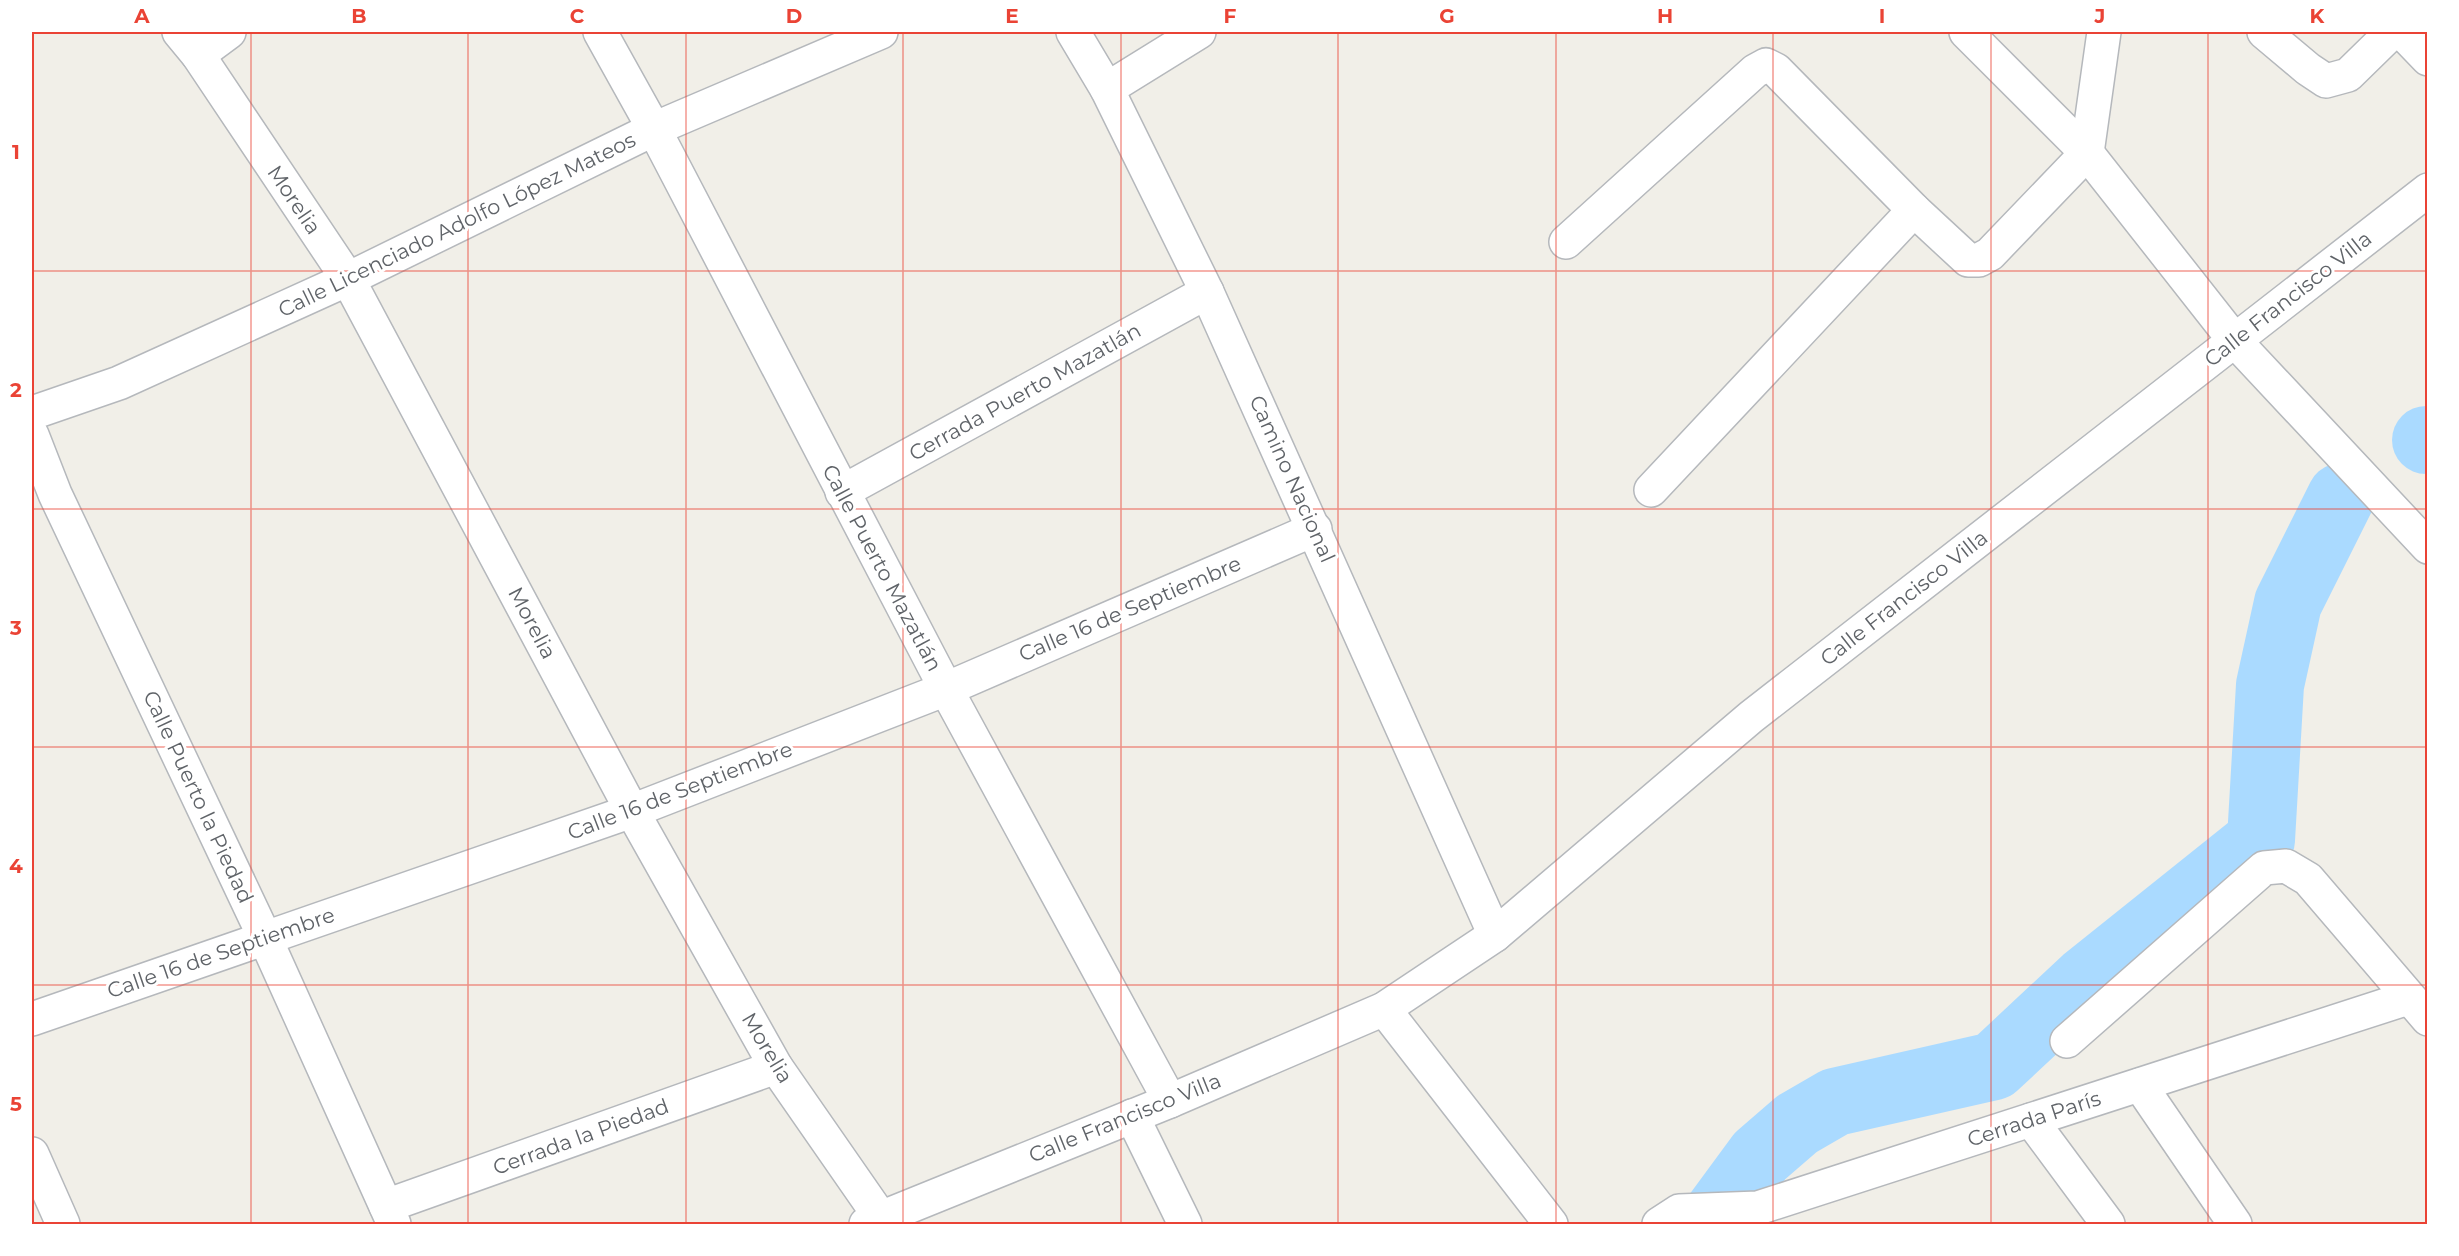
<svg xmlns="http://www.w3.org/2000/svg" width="2459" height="1256" viewBox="0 0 2459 1256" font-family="Montserrat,sans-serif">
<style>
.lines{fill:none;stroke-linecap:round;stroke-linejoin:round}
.river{stroke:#aadaff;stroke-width:68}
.minor-casing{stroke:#b5b8bc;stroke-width:36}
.minor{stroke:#fff;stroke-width:33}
.grid{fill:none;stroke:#ea4335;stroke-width:1.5;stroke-opacity:0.55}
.labels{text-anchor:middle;stroke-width:6;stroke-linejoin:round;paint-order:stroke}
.street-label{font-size:21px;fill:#5f6368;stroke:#fff}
.neatline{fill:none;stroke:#ea4335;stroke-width:2}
.grid-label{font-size:20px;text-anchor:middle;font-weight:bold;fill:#ea4335}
</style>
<rect width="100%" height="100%" fill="#f1efe8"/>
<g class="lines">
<g class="river">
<path d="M 2426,440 L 2428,440"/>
<path d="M 1710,1224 L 1760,1156 L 1797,1124 L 1835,1102 L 1994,1066 L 2086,980 L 2261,840 L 2270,685 L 2288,603 L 2341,497"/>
</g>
<defs>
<g id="minor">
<path d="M 179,32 L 198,55 L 348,279 L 632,811 L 776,1067 L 885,1224"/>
<path d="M 600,32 L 654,129 L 946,689 L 1170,1101"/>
<path d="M 1073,32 L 1107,89 L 1207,292 L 1495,935"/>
<path d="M 1966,32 L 2087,153 L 2235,341 L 2428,547"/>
<path d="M 2264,32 L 2308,69 L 2326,81 L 2348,75 L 2392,32"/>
<path d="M 2402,32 L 2428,59"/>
<path d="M 198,55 L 229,32"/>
<path d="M 1107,89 L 1199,32"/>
<path d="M 1566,242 L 1755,71 L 1766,65 L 1776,70 L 1914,210 L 1968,260 L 1979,260 L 1990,254 L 2087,153 L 2104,32"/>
<path d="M 32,413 L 119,383 L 348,279 L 654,129 L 881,32"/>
<path d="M 32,435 L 55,494 L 265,938 L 394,1224"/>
<path d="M 1651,490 L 1914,210"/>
<path d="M 842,492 L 1207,292"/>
<path d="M 1384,1009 L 1551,1224"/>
<path d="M 32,1019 L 632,811 L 946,689 L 1315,529"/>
<path d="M 2067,1041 L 2264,868 L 2286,866 L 2308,879 L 2428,1019"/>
<path d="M 2140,1085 L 2235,1224"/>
<path d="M 1132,1116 L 1185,1224"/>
<path d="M 2031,1120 L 2108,1224"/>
<path d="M 32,1154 L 63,1224"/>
<path d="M 386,1206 L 776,1067"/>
<path d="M 866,1224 L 1170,1101 L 1384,1009 L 1495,935 L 1751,717 L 2428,190"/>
<path d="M 1659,1224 L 1679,1211 L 1758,1208 L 2408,998"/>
</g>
</defs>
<use href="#minor" class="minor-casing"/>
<use href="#minor" class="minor"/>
</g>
<path class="grid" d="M 251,32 L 251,1224M 468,32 L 468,1224M 686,32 L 686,1224M 903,32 L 903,1224M 1121,32 L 1121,1224M 1338,32 L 1338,1224M 1556,32 L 1556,1224M 1773,32 L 1773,1224M 1991,32 L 1991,1224M 2208,32 L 2208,1224M 32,271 L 2428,271M 32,509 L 2428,509M 32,747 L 2428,747M 32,985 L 2428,985"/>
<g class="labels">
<g class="street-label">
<text transform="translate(294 200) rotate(56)" y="7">Morelia</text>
<text transform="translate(457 225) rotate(-26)" y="7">Calle Licenciado Adolfo López Mateos</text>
<text transform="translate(2288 299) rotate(-38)" y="7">Calle Francisco Villa</text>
<text transform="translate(1025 392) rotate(-29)" y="7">Cerrada Puerto Mazatlán</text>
<text transform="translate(1292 479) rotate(66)" y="7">Camino Nacional</text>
<text transform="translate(882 568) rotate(62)" y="7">Calle Puerto Mazatlán</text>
<text transform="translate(1904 598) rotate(-38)" y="7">Calle Francisco Villa</text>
<text transform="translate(1130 609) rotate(-23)" y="7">Calle 16 de Septiembre</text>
<text transform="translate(532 623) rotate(62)" y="7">Morelia</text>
<text transform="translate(680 791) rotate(-21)" y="7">Calle 16 de Septiembre</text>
<text transform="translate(198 797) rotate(65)" y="7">Calle Puerto la Piedad</text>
<text transform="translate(221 953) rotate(-19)" y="7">Calle 16 de Septiembre</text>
<text transform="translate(767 1048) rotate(59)" y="7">Morelia</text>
<text transform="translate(1125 1118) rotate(-22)" y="7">Calle Francisco Villa</text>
<text transform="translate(2034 1119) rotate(-18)" y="7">Cerrada París</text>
<text transform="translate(581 1137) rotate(-20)" y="7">Cerrada la Piedad</text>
</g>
</g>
<rect width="2459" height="1256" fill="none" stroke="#ffffff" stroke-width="66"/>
<rect x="33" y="33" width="2393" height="1190" class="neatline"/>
<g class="grid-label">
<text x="142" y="23">A</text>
<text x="359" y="23">B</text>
<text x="577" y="23">C</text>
<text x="794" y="23">D</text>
<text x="1012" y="23">E</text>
<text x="1230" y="23">F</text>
<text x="1447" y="23">G</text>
<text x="1665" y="23">H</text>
<text x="1882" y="23">I</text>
<text x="2100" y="23">J</text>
<text x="2317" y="23">K</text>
<text x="16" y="159">1</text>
<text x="16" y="397">2</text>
<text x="16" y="635">3</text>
<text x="16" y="873">4</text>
<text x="16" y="1111">5</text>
</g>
</svg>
